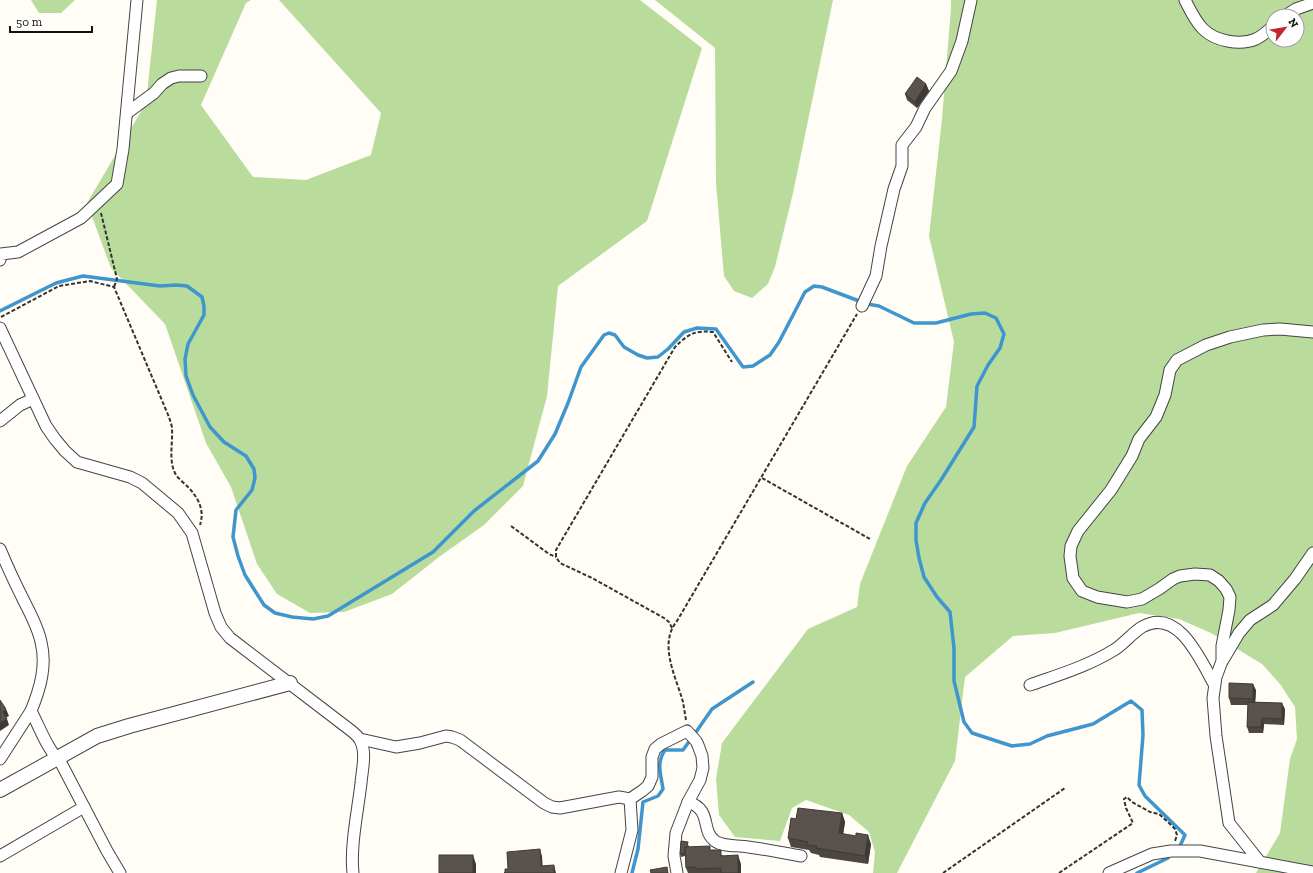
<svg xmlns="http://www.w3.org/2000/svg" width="1313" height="873" viewBox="0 0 1313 873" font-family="'Zilla Slab',serif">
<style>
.forest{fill:#b9dc9c;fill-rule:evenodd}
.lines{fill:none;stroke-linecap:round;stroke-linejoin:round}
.stream{stroke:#3f96cf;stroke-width:3.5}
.minor-casing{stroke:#444;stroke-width:13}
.tertiary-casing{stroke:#444;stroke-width:16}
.path{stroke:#333;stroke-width:2;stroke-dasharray:4 2;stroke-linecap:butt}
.minor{stroke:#fff;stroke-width:11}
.tertiary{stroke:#fff;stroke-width:14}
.wall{fill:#4d4742}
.shaded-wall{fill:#3f3936}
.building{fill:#5a524d;stroke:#3f3936}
</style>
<rect width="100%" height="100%" fill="#fffdf5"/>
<g class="forest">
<path d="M 31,0 L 75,0 L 61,13 L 39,13 Z"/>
<path d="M 157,0 L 251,0 L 246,3 L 201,105 L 253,177 L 306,180 L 371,155 L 381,113 L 279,0 L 640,0 L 702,48 L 647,221 L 558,286 L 547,396 L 523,486 L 484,525 L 439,557 L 392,594 L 344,612 L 310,613 L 277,594 L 257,564 L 231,487 L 206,443 L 165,324 L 111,268 L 87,203 L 146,103 Z"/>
<path d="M 655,0 L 833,0 L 793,193 L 775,267 L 768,284 L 752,298 L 734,291 L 724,276 L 716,183 L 715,48 Z"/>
<path d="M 951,0 L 1313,0 L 1313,873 L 1256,873 L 1280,833 L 1290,759 L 1297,739 L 1295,707 L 1280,684 L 1262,664 L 1211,633 L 1179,619 L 1139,613 L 1055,633 L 1013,636 L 965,677 L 955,761 L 897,873 L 873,873 L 875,852 L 869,832 L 849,815 L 806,800 L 792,808 L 780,841 L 735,837 L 719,815 L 716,779 L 722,743 L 808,629 L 857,607 L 860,584 L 907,466 L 946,407 L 954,342 L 929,236 L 942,119 L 951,8 ZM 1273,16 L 1297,16 L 1297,40 L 1273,40 Z"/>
</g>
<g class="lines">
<g class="stream">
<path d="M 0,311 L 56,283 L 83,276 L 160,286 L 176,285 L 187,286 L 202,297 L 204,306 L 204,315 L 188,344 L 185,359 L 186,376 L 193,395 L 210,427 L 224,442 L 246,456 L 254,469 L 255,478 L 252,490 L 236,510 L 233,537 L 238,556 L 245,575 L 264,605 L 275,613 L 292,617 L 313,619 L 328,616 L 433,552 L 474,511 L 538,461 L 555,434 L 568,403 L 581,367 L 604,335 L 609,333 L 615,335 L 624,347 L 638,355 L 647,358 L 658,357 L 668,349 L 684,332 L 697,328 L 716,329 L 743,367 L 753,366 L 770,355 L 779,342 L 805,292 L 814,286 L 822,287 L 867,304 L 879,306 L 914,323 L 936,323 L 971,314 L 985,313 L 996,318 L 1004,334 L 1000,348 L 988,365 L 977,386 L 974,427 L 941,480 L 925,503 L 916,523 L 916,540 L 919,558 L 924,577 L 937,597 L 950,612 L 954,648 L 954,681 L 964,722 L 972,733 L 1012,746 L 1030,744 L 1047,736 L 1093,724 L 1131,701 L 1142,710 L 1143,735 L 1139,785 L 1145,796 L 1185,835 L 1180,846"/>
<path d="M 632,873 L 638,849 L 643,802 L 658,796 L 663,789 C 661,775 656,763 665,750 L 683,750 L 696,732 L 712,709 L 753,682"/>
<path d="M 1137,873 L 1168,858"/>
</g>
<defs>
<g id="minor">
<path d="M 1185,0 C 1190,10 1195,21 1203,29 C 1215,41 1240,46 1256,39 C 1262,36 1268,31 1273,26"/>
<path d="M 1285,16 L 1296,9 L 1313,3"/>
<path d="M 127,113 L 154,93 L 162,84 L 171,78 L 179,76 L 201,76"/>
<path d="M 0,260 L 1,254 L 18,252 L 81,218 L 117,184 L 123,149 L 137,0"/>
<path d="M 862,306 L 876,276 L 881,246 L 894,189 L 902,166 L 902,145 L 916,127 L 925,108 L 951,71 L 962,41 L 971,0"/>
<path d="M 0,328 L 46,426 L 55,439 L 65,451 L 77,462 L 130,477 L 142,483 L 178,513 L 192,533 L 215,613 L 221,627 L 230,638 L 349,729 C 353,732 358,736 360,740 C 367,752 362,770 361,783 C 358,810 350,846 353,873"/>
<path d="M 0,421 L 20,405 L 33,399"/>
<path d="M 0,549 C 7,566 15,583 23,599 C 30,613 38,627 41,642 C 47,666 40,689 31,711 C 40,728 47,749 61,763 L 107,851 L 120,873"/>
<path d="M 1223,660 L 1239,633 L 1250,620 L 1273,605 L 1295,579 L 1313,553"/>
<path d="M 1030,685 C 1058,675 1088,666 1114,650 C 1124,644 1132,633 1142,627 C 1178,606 1201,661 1214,684"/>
<path d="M 360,739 L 396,747 L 420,743 L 446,736 L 452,737 L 460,740 L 544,803 L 552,807 L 560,808 L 619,797 L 630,799 L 642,791 L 648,786 L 652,777 L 652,757 L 655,749 L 661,744 L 687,731 L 696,741 L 698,745 L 702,756 L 703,768 L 700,780 L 688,802 L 676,833 L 674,856 L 677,873"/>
<path d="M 0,759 L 31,711"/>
<path d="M 688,802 C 713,810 700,830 715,841 C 723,847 738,845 748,847 C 766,849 783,853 801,856"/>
<path d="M 0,856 L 84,807"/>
<path d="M 1260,862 L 1229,823 L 1216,736 L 1213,698 L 1216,677 L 1222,661 L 1222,646 L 1229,610 L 1230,597 L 1226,589 L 1219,581 L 1210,575 L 1195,574 L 1180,576 L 1173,579 L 1159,589 L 1142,599 L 1127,602 L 1097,597 L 1082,591 L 1073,578 L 1070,556 L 1071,546 L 1078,531 L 1111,490 L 1132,456 L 1139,439 L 1156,417 L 1165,395 L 1170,370 L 1177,360 L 1206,345 L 1230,337 L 1263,330 L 1280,329 L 1313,332"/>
<path d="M 621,873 L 632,830 L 630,799"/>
<path d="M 1109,873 L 1152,854 L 1171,851 L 1200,851 L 1313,872"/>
</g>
<path id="tertiary" d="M 0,790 L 97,736 L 129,726 L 290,683"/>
</defs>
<use href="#minor" class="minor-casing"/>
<use href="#tertiary" class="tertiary-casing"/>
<g class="path">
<path d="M 101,213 L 117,279 L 114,287"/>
<path d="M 1,317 L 59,286 L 90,281 L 114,287 L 169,417 C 170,421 172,425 172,429 C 173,444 168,461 176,475 C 179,479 184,483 187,486 C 198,497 205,510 200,525"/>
<path d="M 762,478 L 870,539"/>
<path d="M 511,526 L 549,554 L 556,557"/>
<path d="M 672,628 L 669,622 L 664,618 L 592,578 L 560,563 L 556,557 L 556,550 L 675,347 C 688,334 695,330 713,332 L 732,362"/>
<path d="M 686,720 C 685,714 684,708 683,702 C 676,677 658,644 677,621 L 857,314"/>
<path d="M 943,873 L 1065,788"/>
<path d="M 1059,873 L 1133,823 L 1126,808 L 1124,799 L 1127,797 L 1132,802 L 1150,812 L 1159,814 L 1169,823 L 1175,829 L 1177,835 L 1175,841"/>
</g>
<use href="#minor" class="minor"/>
<use href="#tertiary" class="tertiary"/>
</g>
<g class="wall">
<path d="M 926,84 L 929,91 L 917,108 L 907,100 L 905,94 Z"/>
<path d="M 1256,690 L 1255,702 L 1285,709 L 1284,725 L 1264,724 L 1263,733 L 1249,733 L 1247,727 L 1248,705 L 1231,705 L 1229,698 Z"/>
<path d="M 842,813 L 845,822 L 843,834 L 871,844 L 868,864 L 820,857 L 819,855 L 811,853 L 809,850 L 791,847 L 788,838 L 796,819 Z"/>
<path d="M 689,845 L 689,847 L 711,850 L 741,864 L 741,873 L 688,873 L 686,868 L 685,856 L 681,857 L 680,854 Z"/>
</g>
<g class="shaded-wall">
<path d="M 926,84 L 929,91 L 917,108 L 915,102 Z"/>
<path d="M 1253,684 L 1256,690 L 1255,706 L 1253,699 Z"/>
<path d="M 1282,703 L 1285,709 L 1284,725 L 1282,719 Z"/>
<path d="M 6,709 L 9,716 L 5,718 L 3,712 Z"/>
<path d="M 1262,718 L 1264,724 L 1263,733 L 1261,727 Z"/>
<path d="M 7,719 L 9,725 L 0,731 L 0,723 Z"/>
<path d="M 842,813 L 845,822 L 842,842 L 839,833 Z"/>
<path d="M 868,835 L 871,844 L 868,864 L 865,856 Z"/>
<path d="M 540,849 L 542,856 L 543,873 L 541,866 Z"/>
<path d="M 473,855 L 476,864 L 476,873 L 473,873 Z"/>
<path d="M 738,855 L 741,864 L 741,873 L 738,873 Z"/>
<path d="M 554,865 L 556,873 L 554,873 Z"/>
</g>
<g class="building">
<path d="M 917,77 L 926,84 L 915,102 L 905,94 Z"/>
<path d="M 1229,683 L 1253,684 L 1253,699 L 1229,698 Z"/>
<path d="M 0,700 L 6,709 L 3,712 L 7,719 L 0,723 Z"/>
<path d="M 1248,702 L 1282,703 L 1282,719 L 1262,718 L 1261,727 L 1247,727 Z"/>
<path d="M 798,808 L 842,813 L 839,833 L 856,836 L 856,833 L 868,835 L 865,856 L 816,848 L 817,846 L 807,845 L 808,842 L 788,838 L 791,818 L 796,819 Z"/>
<path d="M 681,841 L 688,842 L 687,847 L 685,847 L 685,853 L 680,854 Z"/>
<path d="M 710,846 L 710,850 L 721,850 L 721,856 L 738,855 L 738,873 L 721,873 L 721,868 L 696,869 L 696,867 L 686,868 L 685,847 Z"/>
<path d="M 540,849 L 541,866 L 554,865 L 554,873 L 504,873 L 505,872 L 505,869 L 508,869 L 507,852 Z"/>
<rect x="439" y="855" width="34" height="18"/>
<path d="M 667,867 L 668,873 L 651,873 L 650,870 Z"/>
</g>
<g transform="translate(1285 28) rotate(59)"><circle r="19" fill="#ffffff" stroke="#a0a0a0"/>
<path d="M0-3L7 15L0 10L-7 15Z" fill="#c4262e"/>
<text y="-6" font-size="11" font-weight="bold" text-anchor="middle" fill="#111111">N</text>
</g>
<path d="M10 26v6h82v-6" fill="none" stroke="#111111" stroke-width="2"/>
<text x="16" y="26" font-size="12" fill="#111111" stroke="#ffffff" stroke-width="3" paint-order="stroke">50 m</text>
</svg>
